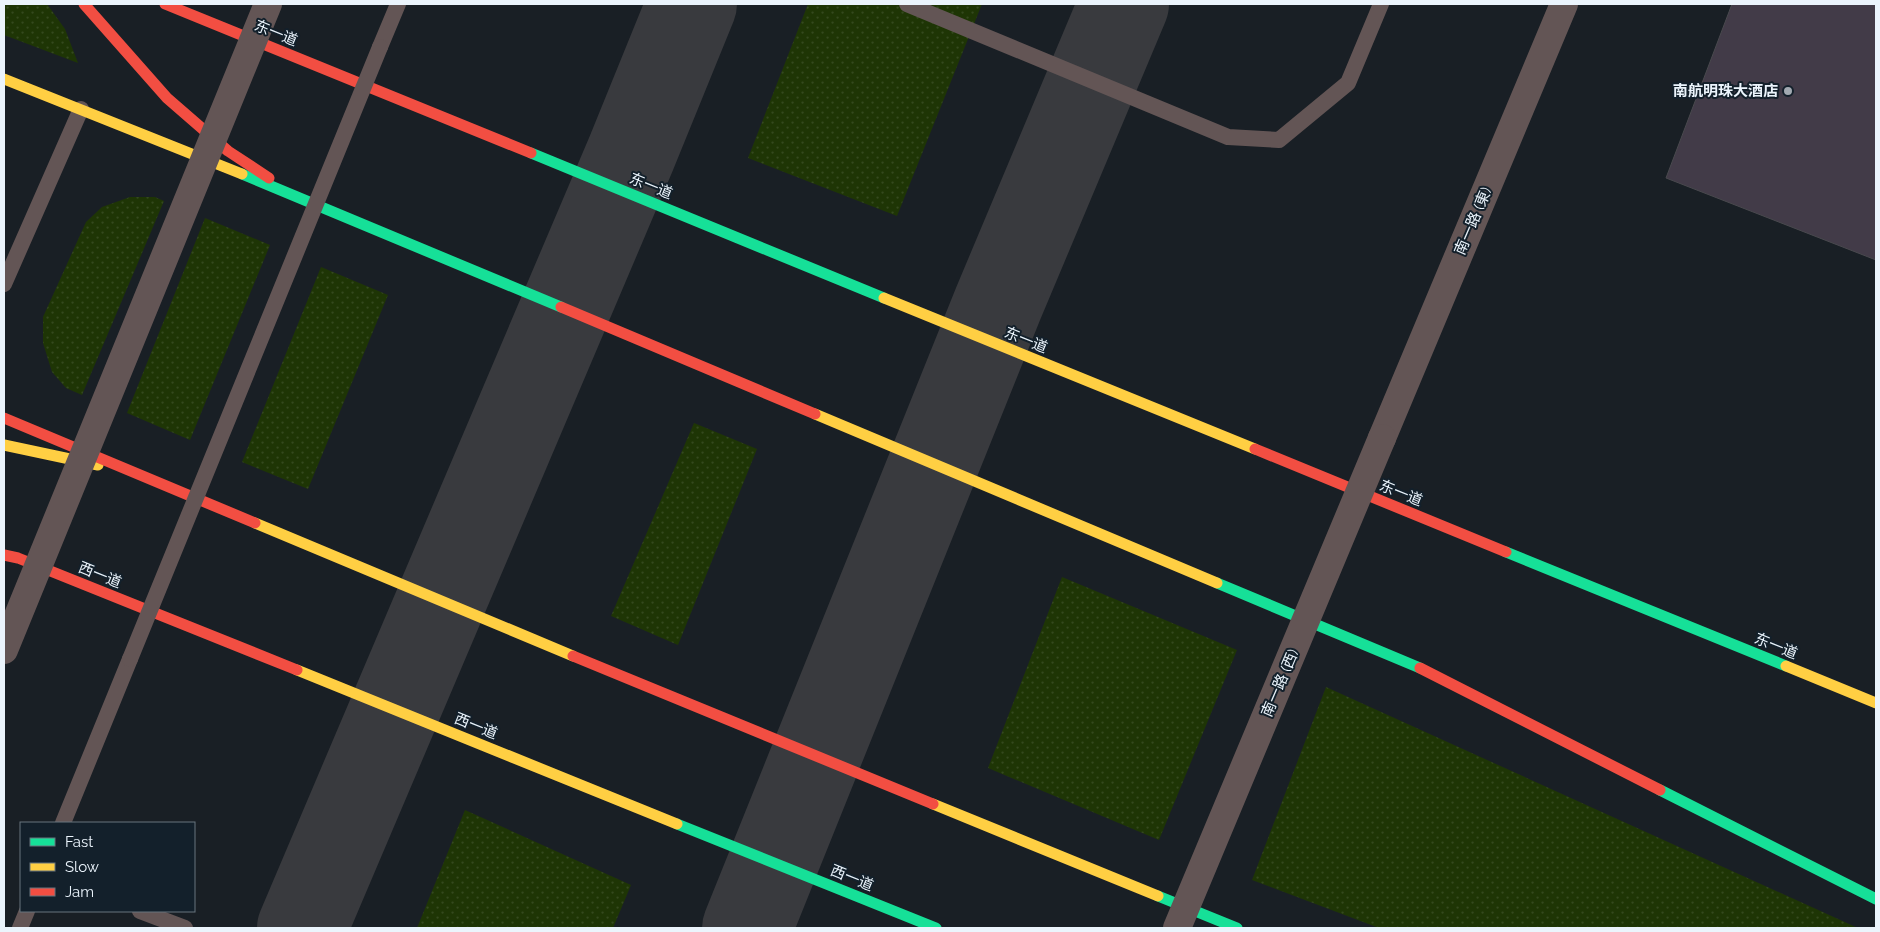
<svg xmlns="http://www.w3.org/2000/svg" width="1880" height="932" viewBox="0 0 1880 932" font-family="Raleway,'Noto Sans SC',sans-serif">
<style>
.grass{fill:url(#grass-dots)}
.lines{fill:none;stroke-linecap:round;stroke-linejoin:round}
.taxiway{stroke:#393a3e;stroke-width:90}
.building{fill:#423b48;stroke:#49494e}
.lane{stroke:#635555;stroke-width:16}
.street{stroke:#635555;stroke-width:28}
.fast{stroke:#16e098;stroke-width:11}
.slow{stroke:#ffcf43;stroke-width:11}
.jam{stroke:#f24e42;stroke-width:11}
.lane-bridge{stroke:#635555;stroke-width:16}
.street-bridge{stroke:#635555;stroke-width:28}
.poi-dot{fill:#a2a9b1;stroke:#13202b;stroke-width:2}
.labels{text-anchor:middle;stroke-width:4;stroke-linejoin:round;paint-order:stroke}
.street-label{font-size:15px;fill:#ebf4fc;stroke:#13202b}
.poi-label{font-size:15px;font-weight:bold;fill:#ebf4fc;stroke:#13202b;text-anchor:end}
</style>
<defs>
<pattern id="grass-dots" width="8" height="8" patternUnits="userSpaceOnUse" patternTransform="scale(1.25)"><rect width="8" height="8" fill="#1e3505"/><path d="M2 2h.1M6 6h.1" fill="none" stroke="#34491e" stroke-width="1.8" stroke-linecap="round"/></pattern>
</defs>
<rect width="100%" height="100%" fill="#191f25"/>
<g class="grass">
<path d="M 4,4 L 47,4 L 65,29 L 78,63 L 4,35 Z"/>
<path d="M 808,4 L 982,4 L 897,216 L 748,158 Z"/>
<path d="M 130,197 L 155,197 L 164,201 L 82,395 L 66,388 L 52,372 L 43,343 L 43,317 L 86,222 L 102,207 Z"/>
<path d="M 205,218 L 270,245 L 190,440 L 127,413 Z"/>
<path d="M 321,267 L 388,295 L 308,489 L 242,462 Z"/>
<path d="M 694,423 L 757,449 L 678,645 L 611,616 Z"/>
<path d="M 1062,577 L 1237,650 L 1159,840 L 988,768 Z"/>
<path d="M 1326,687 L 1858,928 L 1379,928 L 1252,880 Z"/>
<path d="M 465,810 L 631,885 L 613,928 L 417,928 Z"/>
</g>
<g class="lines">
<g class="taxiway">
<path d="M 302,928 L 631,154 L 692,4"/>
<path d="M 747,928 L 998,304 L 1124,4"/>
</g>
</g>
<path class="building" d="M 1732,4 L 1876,4 L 1876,260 L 1666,178 Z"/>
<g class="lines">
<g class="lane">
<path d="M 907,4 L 1228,137 L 1279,140 L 1348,83 L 1381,4"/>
<path d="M 380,47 L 398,4"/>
<path d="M 4,284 L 81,109"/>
<path d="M 63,823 L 130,659"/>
<path d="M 140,911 L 185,928"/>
<path d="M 20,928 L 27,911"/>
</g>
<path class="street" d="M 1382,438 L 1564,4"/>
<g class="fast">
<path d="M 531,153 L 884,298"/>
<path d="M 242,174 L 561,307"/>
<path d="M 1506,552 L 1786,666"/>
<path d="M 1217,583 L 1420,668"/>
<path d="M 1660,790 L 1876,899"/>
<path d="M 677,824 L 936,928"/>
<path d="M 1158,896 L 1237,928"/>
</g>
<g class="slow">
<path d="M 4,79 L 242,174"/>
<path d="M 884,298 L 1255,449"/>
<path d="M 815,414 L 1217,583"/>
<path d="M 4,445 L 98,465"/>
<path d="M 255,523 L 573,656"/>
<path d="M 1786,666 L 1876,703"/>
<path d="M 297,670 L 677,824"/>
<path d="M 933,804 L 1158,896"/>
</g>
<g class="jam">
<path d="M 84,4 L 167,98 L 228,151 L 269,178"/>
<path d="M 165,4 L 531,153"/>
<path d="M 561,307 L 815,414"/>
<path d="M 4,418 L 255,523"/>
<path d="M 1255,449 L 1506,552"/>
<path d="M 4,555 L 18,558 L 297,670"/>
<path d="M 573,656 L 933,804"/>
<path d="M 1420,668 L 1660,790"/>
</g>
<path class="lane-bridge" d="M 130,659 L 380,47"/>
<g class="street-bridge">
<path d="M 4,650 L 268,4"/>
<path d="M 1177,928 L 1382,438"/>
</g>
</g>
<circle class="poi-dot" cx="1788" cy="91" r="5"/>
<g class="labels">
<g class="street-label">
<text transform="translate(276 33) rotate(22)" y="5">东一道</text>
<text transform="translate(651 186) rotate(22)" y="5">东一道</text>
<text transform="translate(1473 221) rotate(-67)" y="5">南一路 (東)</text>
<text transform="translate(1026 340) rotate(22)" y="5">东一道</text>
<text transform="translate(1401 493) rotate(22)" y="5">东一道</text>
<text transform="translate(100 575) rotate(22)" y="5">西一道</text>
<text transform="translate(1776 646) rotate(22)" y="5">东一道</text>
<text transform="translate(1280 683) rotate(-67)" y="5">南一路 (西)</text>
<text transform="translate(476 726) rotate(22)" y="5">西一道</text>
<text transform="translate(852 878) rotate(22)" y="5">西一道</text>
</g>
<g class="poi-label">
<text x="1778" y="96">南航明珠大酒店</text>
</g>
</g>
<rect width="1880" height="932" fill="none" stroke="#ebf4fc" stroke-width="10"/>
<rect x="20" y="822" width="175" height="90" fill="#13202b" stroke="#69757f"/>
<rect x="30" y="838" width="25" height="8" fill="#16e098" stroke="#69757f"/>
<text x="65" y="847" font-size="15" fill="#ebf4fc">Fast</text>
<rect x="30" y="863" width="25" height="8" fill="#ffcf43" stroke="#69757f"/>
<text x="65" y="872" font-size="15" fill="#ebf4fc">Slow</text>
<rect x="30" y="888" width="25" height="8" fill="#f24e42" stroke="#69757f"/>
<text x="65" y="897" font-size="15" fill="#ebf4fc">Jam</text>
</svg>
